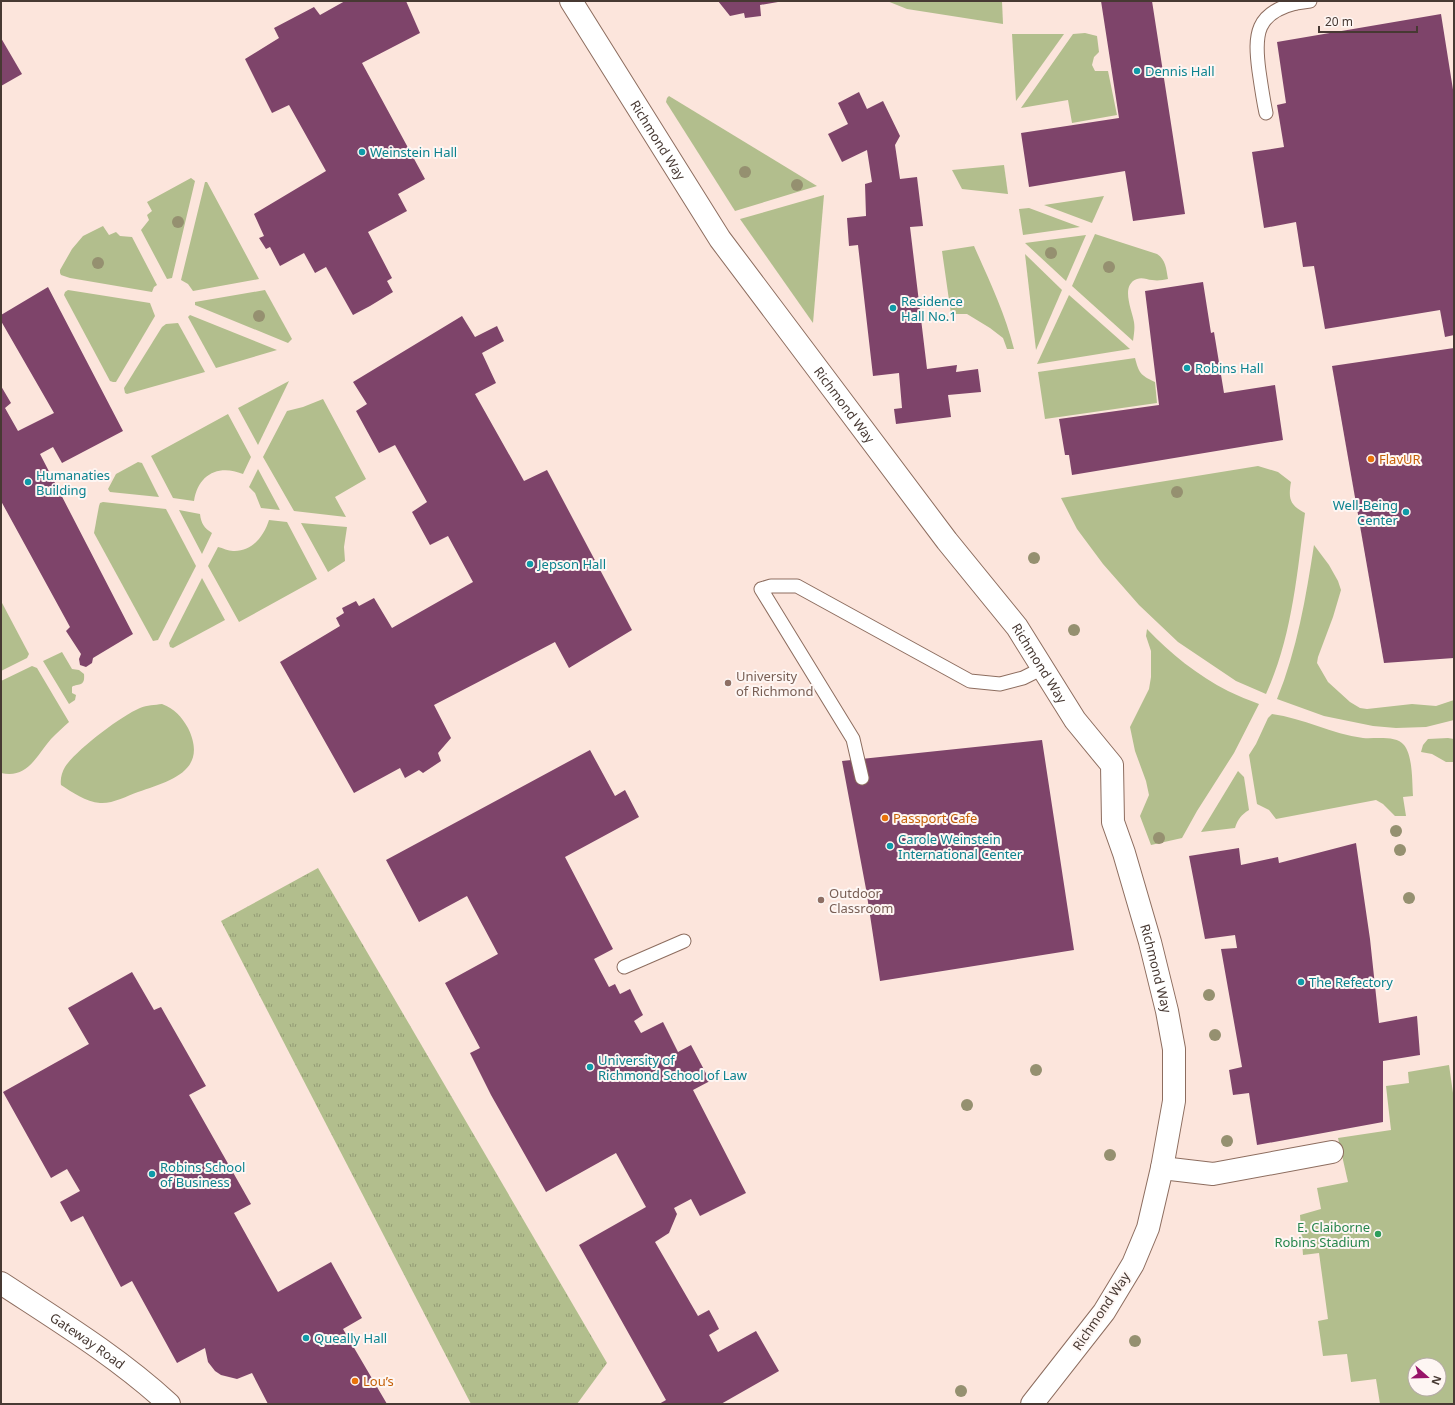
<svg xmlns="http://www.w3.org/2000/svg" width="1455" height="1405" viewBox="0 0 1455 1405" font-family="'Noto Sans',sans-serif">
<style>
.grass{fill:#b2be8d;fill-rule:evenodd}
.park{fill:url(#park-tufts)}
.building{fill:#7e446a}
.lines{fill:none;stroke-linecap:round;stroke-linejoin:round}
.lane-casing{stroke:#8d6d5f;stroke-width:15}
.street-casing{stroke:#8d6d5f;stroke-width:24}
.lane{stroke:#fff;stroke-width:13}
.street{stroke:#fff;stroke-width:22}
.tree{fill:#959070}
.culture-dot{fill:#0f9aa8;stroke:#fef6f3;stroke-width:1.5}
.food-dot{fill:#e8710a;stroke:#fef6f3;stroke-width:1.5}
.education-dot{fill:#8d6e63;stroke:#fef6f3;stroke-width:1.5}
.leisure-dot{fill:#2e9e5b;stroke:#fef6f3;stroke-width:1.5}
.labels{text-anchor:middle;stroke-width:4;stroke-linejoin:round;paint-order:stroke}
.culture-label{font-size:13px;fill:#0d838f;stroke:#fef6f3;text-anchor:start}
.street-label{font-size:13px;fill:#473933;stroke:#fef6f3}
.food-label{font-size:13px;fill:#c56008;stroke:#fef6f3;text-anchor:start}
.education-label{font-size:13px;fill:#785e54;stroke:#fef6f3;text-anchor:start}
.leisure-label{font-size:13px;fill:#27864d;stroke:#fef6f3;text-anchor:end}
</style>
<defs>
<pattern id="park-tufts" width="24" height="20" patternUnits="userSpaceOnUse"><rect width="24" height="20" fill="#b2be8d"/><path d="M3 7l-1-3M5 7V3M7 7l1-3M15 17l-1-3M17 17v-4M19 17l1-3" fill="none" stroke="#939b74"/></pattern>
</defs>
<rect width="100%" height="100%" fill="#fce5dc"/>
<g class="grass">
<path d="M 887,1 L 1002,1 L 1003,24 L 907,9 Z"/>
<path d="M 1085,33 L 1097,36 L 1099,52 L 1094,57 L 1092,65 L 1095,71 L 1108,71 L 1117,115 L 1072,123 L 1068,100 L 1021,108 L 1073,34 Z"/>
<path d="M 1012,34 L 1064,34 L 1016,101 Z"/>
<path d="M 669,96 L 817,186 L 735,211 L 666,102 L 667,98 Z"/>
<path d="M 1004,165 L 1008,194 L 962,189 L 952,170 Z"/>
<path d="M 191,178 L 195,181 L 172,278 L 167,279 L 141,230 L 149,220 L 147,215 L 152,211 L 147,202 Z"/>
<path d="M 205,182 L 207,182 L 259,279 L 193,291 L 188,284 L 181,280 Z"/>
<path d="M 824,195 L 813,323 L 740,219 Z"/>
<path d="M 1104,196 L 1092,223 L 1044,205 Z"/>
<path d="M 1029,208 L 1080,227 L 1023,235 L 1019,209 Z"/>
<path d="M 103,226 L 109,235 L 116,232 L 120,236 L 132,237 L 157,285 L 154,287 L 152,292 L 70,278 L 61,275 L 60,273 L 60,270 L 72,249 L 83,236 Z"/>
<path d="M 1095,234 L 1157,254 C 1166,260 1166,268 1168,279 C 1163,280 1158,281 1152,280 C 1147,280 1143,277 1137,279 C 1120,285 1132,310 1134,322 C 1135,328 1134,334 1133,341 L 1072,286 Z"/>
<path d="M 1086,235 L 1066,281 L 1025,243 Z"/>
<path d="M 974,246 C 989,280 1005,313 1014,349 L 1007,349 L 1003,338 L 990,328 L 967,314 L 951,314 L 942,251 Z"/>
<path d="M 1025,254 L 1062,290 L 1036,350 Z"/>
<path d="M 68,290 L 150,303 L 155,316 L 116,382 L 113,382 L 110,381 L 64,295 L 65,292 Z"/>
<path d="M 265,290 L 292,339 L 288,343 L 195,305 L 195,302 Z"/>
<path d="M 1069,295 L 1130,349 L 1037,364 Z"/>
<path d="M 190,315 L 277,350 L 216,368 L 188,317 Z"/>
<path d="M 178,323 L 205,372 L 127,394 L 125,393 L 124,388 L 162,327 L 166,324 Z"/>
<path d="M 1135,358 C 1139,373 1140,375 1155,382 L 1157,403 L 1045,419 L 1038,372 Z"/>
<path d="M 289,381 L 258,445 L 238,408 Z"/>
<path d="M 323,399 L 366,479 L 335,497 L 346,517 L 294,511 L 263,457 L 287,411 L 303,407 Z"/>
<path d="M 228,414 L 251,457 L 243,474 C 219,464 198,474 194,501 L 173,498 L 151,456 Z"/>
<path d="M 138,462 L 142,463 L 159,497 L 110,492 L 108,489 L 116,474 Z"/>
<path d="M 1258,466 L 1278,472 L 1291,482 C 1288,499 1290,505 1305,513 C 1297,575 1292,637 1266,694 L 1236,681 L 1178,642 L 1139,605 L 1103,564 L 1077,529 L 1061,498 Z"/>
<path d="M 258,469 L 280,510 L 261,508 L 255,493 L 249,487 Z"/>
<path d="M 103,502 L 166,509 L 196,566 L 158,640 L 153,641 L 94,533 L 99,506 L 100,503 Z"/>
<path d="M 179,510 L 200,514 C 201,523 204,528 212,533 L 202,554 Z"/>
<path d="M 269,520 L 287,522 L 317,579 L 239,622 L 208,566 L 218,547 C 223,548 228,551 233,551 C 252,552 264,536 269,520 Z"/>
<path d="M 301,523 L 347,527 L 344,547 L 345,561 L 328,572 Z"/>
<path d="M 1314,545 L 1329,565 L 1338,581 L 1341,590 L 1333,617 L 1318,657 L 1317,663 L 1328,682 L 1350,702 L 1360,708 L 1367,709 L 1412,704 L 1436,706 L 1454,700 L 1454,720 L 1426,727 L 1396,728 L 1373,726 L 1324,716 L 1277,699 C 1297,650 1306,597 1314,545 Z"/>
<path d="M 202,578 L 225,620 L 173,648 L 170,647 L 169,643 Z"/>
<path d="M 1,601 L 29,654 L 27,658 L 1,671 Z"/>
<path d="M 1147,629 C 1170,653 1198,676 1228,691 C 1238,696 1249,700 1259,704 L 1234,753 L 1197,811 L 1182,838 L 1151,845 L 1140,816 L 1149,795 L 1146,781 L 1135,751 L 1130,727 L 1149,689 L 1151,677 L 1151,651 L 1146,636 Z"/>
<path d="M 62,652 L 72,669 L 79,670 L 84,674 C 85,685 81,684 73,686 L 72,687 L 72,693 L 76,695 L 75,700 L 69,704 L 43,661 Z"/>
<path d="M 32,666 L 37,668 L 69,722 C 63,727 57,733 51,739 C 36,756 28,779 1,773 L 1,681 Z"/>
<path d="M 162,704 C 175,709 181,716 188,728 C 209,771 170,781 138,792 C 127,796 112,804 100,803 C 86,802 72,792 61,785 C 60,779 62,772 65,767 C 76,750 121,716 140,708 C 147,705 155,705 162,704 Z"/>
<path d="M 1272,714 C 1303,718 1332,734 1363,738 C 1375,739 1396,735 1404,745 C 1413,756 1412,782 1413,796 L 1403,797 L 1406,816 L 1395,816 L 1383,804 L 1376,800 L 1276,819 L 1269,810 L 1257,804 L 1249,755 L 1256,744 L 1268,718 Z"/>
<path d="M 1448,738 L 1454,739 L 1454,762 L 1446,762 L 1432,754 L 1421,752 L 1423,745 L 1428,739 Z"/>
<path d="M 1238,771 L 1244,777 L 1249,810 C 1241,815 1238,819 1235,828 L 1201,832 Z"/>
<path d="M 1449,1065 L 1454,1100 L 1454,1404 L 1380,1404 L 1376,1379 L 1351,1382 L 1347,1354 L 1323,1356 L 1318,1321 L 1328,1319 L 1319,1253 L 1303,1255 L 1300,1215 L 1321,1209 L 1317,1188 L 1348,1182 L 1338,1138 L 1391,1130 L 1386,1086 L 1409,1083 L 1408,1072 ZM 1415,1365 L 1439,1365 L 1439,1389 L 1415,1389 Z"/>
</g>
<path class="park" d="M 318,868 L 607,1363 L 577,1404 L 471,1404 L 221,921 Z"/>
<g class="building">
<path d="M 345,1 L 406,1 L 420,33 L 362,63 L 425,179 L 398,194 L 407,211 L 368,232 L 392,278 L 387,281 L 393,292 L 370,306 L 353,315 L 326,267 L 315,273 L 304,253 L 280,266 L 270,247 L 266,249 L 259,238 L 264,236 L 254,214 L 326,171 L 289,105 L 272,113 L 245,59 L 279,38 L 274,28 L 314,7 L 320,15 Z"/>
<path d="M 718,1 L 778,1 L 778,2 L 760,5 L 761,16 L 745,18 L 744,13 L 730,16 Z"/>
<path d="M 1101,1 L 1152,1 L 1185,214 L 1133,221 L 1125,171 L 1029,187 L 1021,133 L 1119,118 Z"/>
<path d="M 1441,14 L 1454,96 L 1454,335 L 1445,337 L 1440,310 L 1325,329 L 1314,266 L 1303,267 L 1296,222 L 1264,228 L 1252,152 L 1284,147 L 1277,105 L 1286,103 L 1277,42 Z"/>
<path d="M 1,38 L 22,74 L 1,86 Z"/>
<path d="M 859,92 L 867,109 L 883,101 L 900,136 L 895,145 L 900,179 L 917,177 L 923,226 L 910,227 L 927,369 L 957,365 L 956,372 L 978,369 L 981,392 L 948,395 L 951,417 L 896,424 L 894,409 L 902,408 L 899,373 L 873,376 L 858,245 L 849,246 L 847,218 L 866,216 L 865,184 L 872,182 L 867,150 L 842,162 L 828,134 L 848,124 L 838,103 Z"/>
<path d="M 1203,282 L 1211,333 L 1214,332 L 1224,393 L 1275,385 L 1283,440 L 1072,475 L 1069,455 L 1065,455 L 1059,419 L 1159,405 L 1145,291 Z"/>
<path d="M 48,287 L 123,431 L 62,463 L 53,447 L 40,454 L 133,634 L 93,658 L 92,663 L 86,667 L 80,665 L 79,659 L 81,654 L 66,631 L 70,627 L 1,501 L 1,386 L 11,403 L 5,408 L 18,431 L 54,413 L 1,321 L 1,315 Z"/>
<path d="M 462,316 L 475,337 L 497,326 L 504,341 L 482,353 L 496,383 L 475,394 L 524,481 L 547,470 L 632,630 L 569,668 L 555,642 L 434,705 L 451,738 L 438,753 L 441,761 L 423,773 L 419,770 L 405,778 L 400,768 L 354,793 L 280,662 L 340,626 L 336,618 L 344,613 L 342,608 L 356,601 L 359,606 L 374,598 L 392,628 L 473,582 L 448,536 L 430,545 L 412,512 L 427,502 L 395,445 L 379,453 L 356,411 L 367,404 L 353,382 Z"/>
<path d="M 1454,348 L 1454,658 L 1384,663 L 1332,366 Z"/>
<path d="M 1042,740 L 1074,950 L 880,981 L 866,889 L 842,761 Z"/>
<path d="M 590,750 L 615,796 L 625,790 L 639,817 L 565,857 L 613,949 L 594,959 L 609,987 L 615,984 L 620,994 L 630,989 L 643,1015 L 634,1021 L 641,1033 L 663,1022 L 678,1052 L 691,1045 L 710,1081 L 693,1090 L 746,1193 L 700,1216 L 691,1199 L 674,1208 L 677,1214 L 669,1233 L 655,1242 L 698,1316 L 709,1310 L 715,1321 L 719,1329 L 709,1335 L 718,1352 L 756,1331 L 779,1371 L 721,1404 L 659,1404 L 666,1400 L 579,1245 L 646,1207 L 616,1153 L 546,1192 L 491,1095 L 470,1053 L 480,1048 L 445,983 L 498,954 L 467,896 L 419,922 L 386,860 Z"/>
<path d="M 1356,843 L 1370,939 L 1379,1023 L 1417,1016 L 1420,1055 L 1383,1061 L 1383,1122 L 1257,1145 L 1249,1093 L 1233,1095 L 1229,1070 L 1242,1067 L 1221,949 L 1237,948 L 1235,935 L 1205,939 L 1189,856 L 1239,848 L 1241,865 L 1278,857 L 1279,863 Z"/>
<path d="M 132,972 L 154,1010 L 161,1007 L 206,1086 L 189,1095 L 251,1204 L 234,1213 L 278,1292 L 331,1262 L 362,1318 L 343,1329 L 387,1404 L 268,1404 L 252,1373 L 237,1379 L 221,1375 L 215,1371 L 208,1362 L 205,1348 L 177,1363 L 132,1281 L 121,1287 L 83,1216 L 71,1222 L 60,1202 L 80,1191 L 67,1169 L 51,1178 L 3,1092 L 89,1044 L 68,1008 Z"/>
</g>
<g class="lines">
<defs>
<g id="lane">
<path d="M 1296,1 L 1296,3 L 1310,1"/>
<path d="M 1266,113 C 1263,99 1261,85 1259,71 C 1254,34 1256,13 1296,3"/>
<path d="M 862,778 L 853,739 L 761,589 L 771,586 L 797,586 L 970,681 L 1000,684 L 1023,678 L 1043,668"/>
<path d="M 624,967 L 684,941"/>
</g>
<g id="street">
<path id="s1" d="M 571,1 L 720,239 L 947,541 L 1017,627 L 1075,720 L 1112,765 L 1113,822 L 1124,853 L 1150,942 L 1167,1011 L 1174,1049 L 1174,1101 L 1162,1168 L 1148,1228 L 1133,1264 L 1104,1312 L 1032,1404"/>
<path d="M 1162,1168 L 1213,1174 L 1332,1152"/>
<path id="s2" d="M 1,1283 C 59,1321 118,1357 169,1404"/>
</g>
</defs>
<use href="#lane" class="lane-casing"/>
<use href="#street" class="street-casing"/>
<use href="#lane" class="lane"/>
<use href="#street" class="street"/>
</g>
<g class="tree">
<circle cx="745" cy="172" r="6"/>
<circle cx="797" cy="185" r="6"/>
<circle cx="178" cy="222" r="6"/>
<circle cx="1051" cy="253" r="6"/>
<circle cx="98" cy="263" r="6"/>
<circle cx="1109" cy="267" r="6"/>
<circle cx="259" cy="316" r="6"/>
<circle cx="1177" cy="492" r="6"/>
<circle cx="1034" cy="558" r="6"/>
<circle cx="1074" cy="630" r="6"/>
<circle cx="1396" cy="831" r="6"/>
<circle cx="1159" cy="838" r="6"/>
<circle cx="1400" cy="850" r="6"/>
<circle cx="1409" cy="898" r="6"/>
<circle cx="1209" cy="995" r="6"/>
<circle cx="1215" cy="1035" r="6"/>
<circle cx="1036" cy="1070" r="6"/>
<circle cx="967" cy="1105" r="6"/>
<circle cx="1227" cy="1141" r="6"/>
<circle cx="1110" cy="1155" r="6"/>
<circle cx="1135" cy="1341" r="6"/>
<circle cx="961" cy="1391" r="6"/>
</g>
<g class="culture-dot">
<circle cx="1137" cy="71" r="4"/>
<circle cx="362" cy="152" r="4"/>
<circle cx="893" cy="308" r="4"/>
<circle cx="1187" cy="368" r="4"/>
<circle cx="28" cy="482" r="4"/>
<circle cx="1406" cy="512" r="4"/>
<circle cx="530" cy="564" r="4"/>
<circle cx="890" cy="846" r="4"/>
<circle cx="1301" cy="982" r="4"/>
<circle cx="590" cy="1067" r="4"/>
<circle cx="152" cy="1174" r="4"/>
<circle cx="306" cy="1338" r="4"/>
</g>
<g class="food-dot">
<circle cx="1371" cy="459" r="4"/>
<circle cx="885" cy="818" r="4"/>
<circle cx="355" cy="1381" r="4"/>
</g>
<g class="education-dot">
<circle cx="728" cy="683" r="4"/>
<circle cx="821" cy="900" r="4"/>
</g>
<circle class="leisure-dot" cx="1378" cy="1234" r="4"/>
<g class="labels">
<g class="culture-label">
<text x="1145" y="76">Dennis Hall</text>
<text x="370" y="157">Weinstein Hall</text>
<text x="901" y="306">Residence<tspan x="901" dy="15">Hall No.1</tspan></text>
<text x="1195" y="373">Robins Hall</text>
<text x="36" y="480">Humanaties<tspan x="36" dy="15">Building</tspan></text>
<text x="1398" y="510" text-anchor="end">Well-Being<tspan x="1398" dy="15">Center</tspan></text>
<text x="538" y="569">Jepson Hall</text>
<text x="898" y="844">Carole Weinstein<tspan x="898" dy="15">International Center</tspan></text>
<text x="1309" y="987">The Refectory</text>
<text x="598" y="1065">University of<tspan x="598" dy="15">Richmond School of Law</tspan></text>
<text x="160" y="1172">Robins School<tspan x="160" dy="15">of Business</tspan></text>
<text x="314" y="1343">Queally Hall</text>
</g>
<g class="street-label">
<text dy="5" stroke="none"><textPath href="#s1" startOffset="164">Richmond Way</textPath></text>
<text dy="5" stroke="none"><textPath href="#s1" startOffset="488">Richmond Way</textPath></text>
<text dy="5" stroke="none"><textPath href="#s1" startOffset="812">Richmond Way</textPath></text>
<text dy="5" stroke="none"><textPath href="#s1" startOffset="1147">Richmond Way</textPath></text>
<text transform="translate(1101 1311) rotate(-56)" y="5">Richmond Way</text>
<text dy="5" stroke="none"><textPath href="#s2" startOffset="104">Gateway Road</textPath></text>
</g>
<g class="food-label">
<text x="1379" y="464">FlavUR</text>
<text x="893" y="823">Passport Cafe</text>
<text x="363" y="1386">Lou’s</text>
</g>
<g class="education-label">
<text x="736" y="681">University<tspan x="736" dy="15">of Richmond</tspan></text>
<text x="829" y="898">Outdoor<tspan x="829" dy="15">Classroom</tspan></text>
</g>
<g class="leisure-label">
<text x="1370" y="1232">E. Claiborne<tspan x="1370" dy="15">Robins Stadium</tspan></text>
</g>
</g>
<rect width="1455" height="1405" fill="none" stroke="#473933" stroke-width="4"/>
<g transform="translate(1427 1377) rotate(110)"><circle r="19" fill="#fef6f3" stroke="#b5aaa6"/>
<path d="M0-3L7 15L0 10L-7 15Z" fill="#981469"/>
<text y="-6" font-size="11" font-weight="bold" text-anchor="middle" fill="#473933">N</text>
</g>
<path d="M1319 26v6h98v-6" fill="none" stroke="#473933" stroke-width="2"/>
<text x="1325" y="26" font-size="12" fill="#473933" stroke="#fef6f3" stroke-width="3" paint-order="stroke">20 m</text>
</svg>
